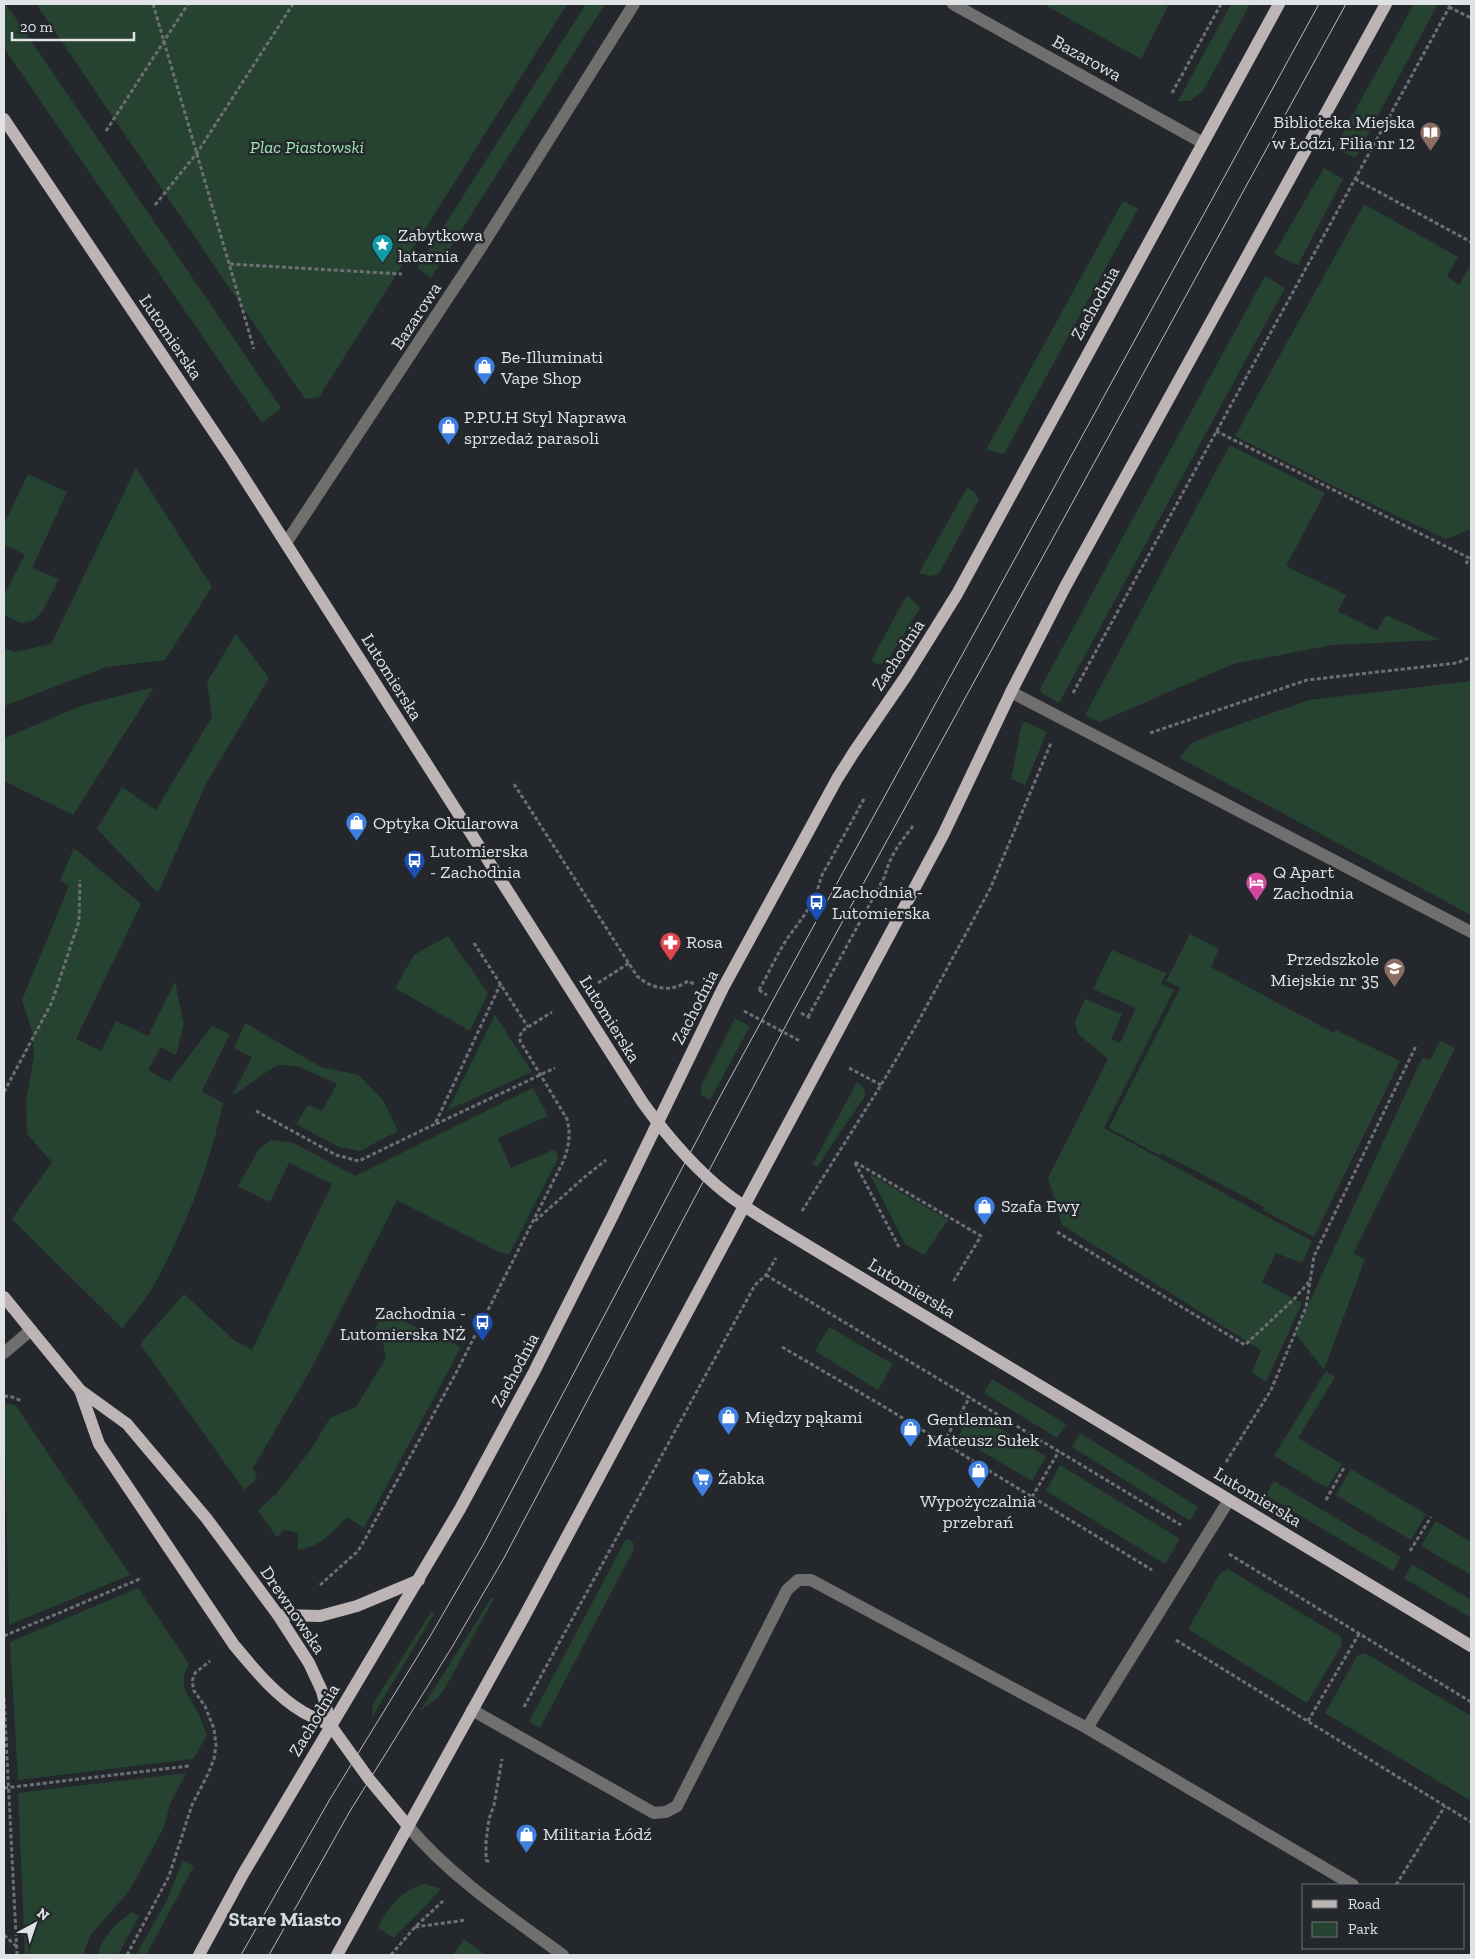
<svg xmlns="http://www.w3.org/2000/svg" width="1475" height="1959" viewBox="0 0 1475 1959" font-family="'Zilla Slab',serif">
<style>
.green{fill:#264231}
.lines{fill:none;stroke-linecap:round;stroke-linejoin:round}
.path{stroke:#6c7073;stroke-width:3;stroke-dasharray:4 2.5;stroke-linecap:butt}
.minor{stroke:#716e6e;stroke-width:12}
.major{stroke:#bcb4b5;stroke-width:12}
.tram{stroke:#b7babd;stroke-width:1}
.labels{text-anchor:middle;stroke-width:5;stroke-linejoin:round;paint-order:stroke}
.street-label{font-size:18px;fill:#e0e3e6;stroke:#24282c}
.poi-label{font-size:18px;fill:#e0e3e6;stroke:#24282c;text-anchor:start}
.park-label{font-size:18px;font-style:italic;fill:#9ae3b5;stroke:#24282c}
.quarter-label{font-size:20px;font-weight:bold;fill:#d4d9df;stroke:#24282c}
</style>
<rect width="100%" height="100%" fill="#24282c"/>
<g class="green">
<path d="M 4,4 L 6,4 L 281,408 L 262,423 L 4,48 Z"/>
<path d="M 36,4 L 567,4 L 319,397 L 305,399 Z"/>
<path d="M 586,4 L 605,4 L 431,278 L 417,268 Z"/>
<path d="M 1043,4 L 1163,4 L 1168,6 L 1141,59 Z"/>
<path d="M 1231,4 L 1250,4 L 1203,91 L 1190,101 L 1178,101 Z"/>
<path d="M 1414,4 L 1438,4 L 1355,158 L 1335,147 Z"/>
<path d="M 1324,168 L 1343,179 L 1298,265 L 1274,254 Z"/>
<path d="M 1123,201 L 1138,209 L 1004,454 L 986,450 Z"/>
<path d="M 1364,204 L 1458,257 L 1447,276 L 1459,285 L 1471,264 L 1471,529 L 1446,539 L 1329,484 L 1235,436 Z"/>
<path d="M 1265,276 L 1285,288 L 1059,703 L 1042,693 L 1040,689 Z"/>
<path d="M 1230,445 L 1325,493 L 1286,566 L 1346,595 L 1338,611 L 1377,631 L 1386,615 L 1440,640 L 1332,645 L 1233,664 L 1100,722 L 1085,715 Z"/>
<path d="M 136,468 L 212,587 L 165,660 L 106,667 L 4,706 L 4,648 L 14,652 L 51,644 Z"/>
<path d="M 28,474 L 67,492 L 32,568 L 59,579 L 43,610 L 35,620 L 21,623 L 4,615 L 4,590 L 6,591 L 25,555 L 4,544 L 4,524 Z"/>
<path d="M 967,488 L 974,492 L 979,499 L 939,574 L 930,576 L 919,573 Z"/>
<path d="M 907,595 L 920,608 L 886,663 L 878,664 L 871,661 Z"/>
<path d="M 236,634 L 269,678 L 207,782 L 158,893 L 97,829 L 122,787 L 156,810 L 212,717 L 207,682 Z"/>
<path d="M 1471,681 L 1471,915 L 1180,758 L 1190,744 L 1215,733 L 1309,700 Z"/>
<path d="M 154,687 L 73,815 L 4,781 L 4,738 L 84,705 Z"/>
<path d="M 1026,722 L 1047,732 L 1025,785 L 1011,779 L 1022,723 Z"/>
<path d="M 74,848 L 141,904 L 76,1039 L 101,1051 L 116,1021 L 148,1036 L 175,982 L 184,1024 L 176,1055 L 161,1047 L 148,1070 L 169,1082 L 212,1026 L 230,1034 L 202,1091 L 223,1103 C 210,1166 185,1228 154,1285 C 146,1300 133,1314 122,1328 L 12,1219 L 52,1162 L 27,1134 L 26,1101 L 34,1057 L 32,1031 L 22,1000 L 69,886 L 60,881 Z"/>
<path d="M 1190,934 L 1219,949 L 1211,967 L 1334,1033 L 1336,1030 L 1400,1061 L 1314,1237 L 1263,1210 L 1264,1207 L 1161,1153 L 1159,1155 L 1109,1128 L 1180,988 L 1166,981 Z"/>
<path d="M 448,936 L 488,993 L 470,1031 L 395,988 L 414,955 Z"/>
<path d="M 1112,950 L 1166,973 L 1161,984 L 1174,990 L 1104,1128 L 1312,1241 L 1302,1263 L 1276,1253 L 1262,1282 L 1302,1303 L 1266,1382 L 1252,1373 L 1261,1350 L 1062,1225 L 1048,1178 L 1108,1059 L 1078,1034 L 1075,1022 L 1085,999 L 1122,1014 L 1111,1039 L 1120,1043 L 1136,1008 L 1093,989 Z"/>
<path d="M 495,1015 L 532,1072 L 448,1110 Z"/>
<path d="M 735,1018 L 750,1026 L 710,1100 L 701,1095 L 701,1086 Z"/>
<path d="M 245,1023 L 321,1067 L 359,1075 L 383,1100 L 398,1131 L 360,1151 L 339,1147 L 296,1124 L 308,1105 L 322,1111 L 337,1084 L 297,1066 L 277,1065 L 232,1096 L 252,1057 L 234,1048 Z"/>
<path d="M 1440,1041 L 1455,1048 L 1353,1254 L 1365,1259 L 1324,1370 L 1295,1333 L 1422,1058 L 1430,1060 Z"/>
<path d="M 857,1082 C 863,1086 865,1089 865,1096 L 817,1167 L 813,1164 Z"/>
<path d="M 533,1088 L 548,1116 L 498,1138 L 511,1168 L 555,1149 L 558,1158 L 509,1255 L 495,1250 L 397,1200 L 310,1371 L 253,1468 L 257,1478 L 244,1490 L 140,1344 L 184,1294 L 235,1341 L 252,1350 L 332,1184 L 289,1163 L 270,1202 L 238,1186 L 259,1149 L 271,1140 L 294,1143 L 355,1176 Z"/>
<path d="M 870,1174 L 948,1220 L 924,1255 L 905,1244 Z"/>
<path d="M 383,1312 L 461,1347 L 364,1528 L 347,1517 C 332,1533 321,1546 298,1550 L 298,1533 L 285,1530 L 277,1537 L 258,1511 L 277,1493 L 309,1452 L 330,1418 L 356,1407 L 386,1358 L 383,1343 L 374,1331 Z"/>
<path d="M 829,1327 L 893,1364 L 878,1390 L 815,1351 Z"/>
<path d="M 1326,1371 L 1335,1377 L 1298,1438 L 1342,1464 L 1327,1488 L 1274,1456 Z"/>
<path d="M 992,1379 L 1066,1424 L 1057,1438 L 984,1393 Z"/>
<path d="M 4,1403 L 15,1405 L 18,1409 L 130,1575 L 9,1625 Z"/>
<path d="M 972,1412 L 1046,1456 L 1032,1481 L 958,1437 Z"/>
<path d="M 1080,1433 L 1198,1507 L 1190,1521 L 1072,1447 Z"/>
<path d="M 1060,1465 L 1180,1539 L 1165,1564 L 1046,1491 Z"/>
<path d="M 1351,1469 L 1426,1514 L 1411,1540 L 1336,1495 Z"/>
<path d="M 1274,1481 L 1401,1557 L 1393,1571 L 1266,1495 Z"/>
<path d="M 1436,1521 L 1471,1542 L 1471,1575 L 1421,1546 Z"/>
<path d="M 626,1539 L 633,1542 L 634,1549 L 540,1728 L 529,1722 Z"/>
<path d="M 1412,1564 L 1471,1600 L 1471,1618 L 1404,1578 Z"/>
<path d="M 1228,1569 L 1341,1637 L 1342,1645 L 1307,1703 L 1188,1629 L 1220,1573 Z"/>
<path d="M 138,1588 L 189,1664 C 177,1684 187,1692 196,1709 C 201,1717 203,1727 207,1735 L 193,1759 L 18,1780 L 10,1642 Z"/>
<path d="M 492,1597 L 494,1598 L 444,1690 L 437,1698 L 420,1711 Z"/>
<path d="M 431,1612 L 434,1614 L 372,1717 L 373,1704 Z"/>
<path d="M 1365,1653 L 1471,1716 L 1471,1801 L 1325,1713 L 1357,1656 Z"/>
<path d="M 186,1773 L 171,1802 L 163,1829 L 133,1884 L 124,1897 L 92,1933 L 85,1948 L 84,1955 L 25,1955 L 18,1793 Z"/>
<path d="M 183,1860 L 194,1866 L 146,1955 L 136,1955 L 166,1902 Z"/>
<path d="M 425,1884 L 441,1889 C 426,1907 409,1921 394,1938 L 378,1928 C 388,1908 401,1889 425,1884 Z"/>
<path d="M 132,1912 L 139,1916 L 118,1955 L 98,1955 C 101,1937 118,1922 132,1912 Z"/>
<path d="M 464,1939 L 485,1955 L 453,1955 Z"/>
</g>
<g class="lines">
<g class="path">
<path d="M 153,4 L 254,349"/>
<path d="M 1449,7 L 1471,18"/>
<path d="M 1172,93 L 1221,4"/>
<path d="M 106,131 L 188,4"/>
<path d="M 1355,179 L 1471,242"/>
<path d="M 155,205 L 197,153 L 293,4"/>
<path d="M 230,264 L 402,274"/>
<path d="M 1216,431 L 1469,558 L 1466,564"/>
<path d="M 1073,693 L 1451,4"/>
<path d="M 1150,733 L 1307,680 L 1457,663 L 1471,657"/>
<path d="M 514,784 L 637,976 C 652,989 671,993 688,981 L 694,984"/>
<path d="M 474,943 L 528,1027"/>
<path d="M 598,983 L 629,963"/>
<path d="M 759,990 C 770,971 779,949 792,932 C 806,913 816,900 821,877 L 864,799"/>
<path d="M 759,990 L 767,995"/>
<path d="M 744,1011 L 800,1041"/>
<path d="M 801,1013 L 810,1018"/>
<path d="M 808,1017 L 885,876 C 889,857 901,841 913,826"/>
<path d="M 849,1068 L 881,1085"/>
<path d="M 4,1092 L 52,1002 L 79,921 L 80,880"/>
<path d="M 256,1111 L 336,1155 L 359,1161 L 435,1124 L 501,983"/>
<path d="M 436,1124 L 555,1068"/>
<path d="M 855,1162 L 981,1236 L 953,1282"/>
<path d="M 855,1163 L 900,1249"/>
<path d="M 802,1211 L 881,1085 L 918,1022 L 990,889 L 1051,743"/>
<path d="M 535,1221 L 587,1175 L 606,1160"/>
<path d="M 1057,1232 L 1245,1345 L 1294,1299 L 1309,1282"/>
<path d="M 766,1275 L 1181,1525"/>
<path d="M 782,1347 L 883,1406 L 1152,1570"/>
<path d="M 4,1396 L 12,1397 L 22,1401"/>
<path d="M 943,1443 L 970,1397"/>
<path d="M 1226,1462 L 1271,1390 L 1306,1307 L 1314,1256 L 1416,1046"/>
<path d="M 1032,1497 L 1059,1451"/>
<path d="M 1326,1500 L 1345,1466"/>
<path d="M 1410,1551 L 1431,1517"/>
<path d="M 1229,1554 L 1471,1702"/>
<path d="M 320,1585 L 358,1551 L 364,1541 L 456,1373 L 563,1162 C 569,1146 571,1135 567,1119 L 520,1041 L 520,1036 L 522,1031 L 552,1012"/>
<path d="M 4,1636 L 142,1578"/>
<path d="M 1176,1640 L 1471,1822"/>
<path d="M 4,1698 L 17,1955"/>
<path d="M 524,1707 L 755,1285 L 766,1275 L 776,1258"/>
<path d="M 1308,1721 L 1359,1634"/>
<path d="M 4,1788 L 189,1766"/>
<path d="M 489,1862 L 486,1860 L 486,1842 L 489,1819 L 494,1805 L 502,1759"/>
<path d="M 1396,1885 L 1445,1806"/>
<path d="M 415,1927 L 466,1920"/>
<path d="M 4,1935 L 16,1946"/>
<path d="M 127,1955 L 169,1876 L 192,1805 L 208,1774 L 214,1759 L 216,1745 L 214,1729 L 205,1706 L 194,1691 L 192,1681 L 195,1673 L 210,1661"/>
<path d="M 391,1955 L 415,1927 L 443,1901"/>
</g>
<g class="minor">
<path d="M 953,4 L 1203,143"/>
<path d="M 286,543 L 480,249 L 634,4"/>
<path d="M 1011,692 L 1471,932"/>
<path d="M 4,1353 L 31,1330"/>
<path d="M 472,1710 L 654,1813 L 666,1812 L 677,1806 L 787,1590 L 798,1580 L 811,1580 L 1087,1728 L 1353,1885"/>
<path d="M 1087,1728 L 1229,1500"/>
<path d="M 408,1826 C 452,1878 508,1915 563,1955"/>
</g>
<g class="major">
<path d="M 4,119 L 232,459 L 643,1103 C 667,1136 695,1169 727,1194 C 744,1207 763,1218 782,1230 L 1471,1646"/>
<path d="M 4,1297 L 80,1390 L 127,1424 L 207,1519 L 278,1615 L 309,1663 L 322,1691 L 331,1726 L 369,1779 L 408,1826"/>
<path d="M 80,1390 L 99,1444 L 234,1645 C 254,1669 276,1696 303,1712 C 312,1717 322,1721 331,1726"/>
<path d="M 278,1615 L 320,1616 L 357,1606 L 419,1580"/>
<path d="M 199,1955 L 243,1874 L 460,1509 L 534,1372 L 613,1215 L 723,988 L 837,779 L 854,752 L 906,676 L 957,594 L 1279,4"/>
<path d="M 337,1955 L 525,1615 L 943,835 L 1011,692 L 1065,587 L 1386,4"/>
</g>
<g class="tram">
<path d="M 241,1955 L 330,1799 L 432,1633 L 483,1545 L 716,1104 L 1319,4"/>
<path d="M 269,1955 L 350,1811 L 452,1647 L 504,1558 L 794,1010 L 1346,4"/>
</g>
</g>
<defs>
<symbol id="library-pin" viewBox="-11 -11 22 30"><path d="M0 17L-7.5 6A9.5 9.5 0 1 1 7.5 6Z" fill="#8d6e63" stroke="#24282c"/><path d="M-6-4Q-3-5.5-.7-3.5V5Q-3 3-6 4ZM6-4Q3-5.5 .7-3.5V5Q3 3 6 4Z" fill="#fff"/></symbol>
<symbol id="sight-pin" viewBox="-11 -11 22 30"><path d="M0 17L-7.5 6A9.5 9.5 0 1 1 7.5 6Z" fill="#0f9aa8" stroke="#24282c"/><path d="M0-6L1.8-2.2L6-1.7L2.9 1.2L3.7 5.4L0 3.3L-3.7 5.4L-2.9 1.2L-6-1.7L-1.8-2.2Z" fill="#fff"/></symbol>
<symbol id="shop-pin" viewBox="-11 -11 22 30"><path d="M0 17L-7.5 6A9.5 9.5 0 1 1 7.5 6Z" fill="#3f7fe0" stroke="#24282c"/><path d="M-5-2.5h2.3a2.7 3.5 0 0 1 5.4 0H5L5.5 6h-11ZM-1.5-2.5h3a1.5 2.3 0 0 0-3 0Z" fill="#fff"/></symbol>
<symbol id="bus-pin" viewBox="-11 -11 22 30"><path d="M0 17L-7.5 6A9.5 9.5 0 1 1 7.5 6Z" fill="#1a4fb4" stroke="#24282c"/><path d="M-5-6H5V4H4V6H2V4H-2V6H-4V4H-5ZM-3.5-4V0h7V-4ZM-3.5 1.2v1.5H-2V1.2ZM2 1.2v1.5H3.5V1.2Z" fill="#fff"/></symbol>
<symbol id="hotel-pin" viewBox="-11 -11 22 30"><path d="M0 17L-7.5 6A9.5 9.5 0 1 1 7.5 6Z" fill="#d1479c" stroke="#24282c"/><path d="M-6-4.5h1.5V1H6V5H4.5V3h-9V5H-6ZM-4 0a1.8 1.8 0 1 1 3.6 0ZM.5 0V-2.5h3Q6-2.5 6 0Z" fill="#fff"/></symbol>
<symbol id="pharmacy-pin" viewBox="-11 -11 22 30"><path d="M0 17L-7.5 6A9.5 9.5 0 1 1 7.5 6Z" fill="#e0444e" stroke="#24282c"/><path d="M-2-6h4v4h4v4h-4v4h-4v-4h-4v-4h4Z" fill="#fff"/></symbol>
<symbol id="school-pin" viewBox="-11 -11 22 30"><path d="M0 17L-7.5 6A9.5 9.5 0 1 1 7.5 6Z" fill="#8d6e63" stroke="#24282c"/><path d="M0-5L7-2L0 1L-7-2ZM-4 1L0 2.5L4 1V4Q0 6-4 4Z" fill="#fff"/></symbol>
<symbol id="supermarket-pin" viewBox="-11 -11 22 30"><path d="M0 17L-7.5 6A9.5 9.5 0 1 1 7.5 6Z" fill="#3f7fe0" stroke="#24282c"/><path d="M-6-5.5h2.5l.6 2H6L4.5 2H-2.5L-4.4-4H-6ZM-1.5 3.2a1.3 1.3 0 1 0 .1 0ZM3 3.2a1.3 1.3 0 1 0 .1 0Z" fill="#fff"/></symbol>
</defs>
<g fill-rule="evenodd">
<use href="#library-pin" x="1418" y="120" width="25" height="34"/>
<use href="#sight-pin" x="370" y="232" width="25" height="34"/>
<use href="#shop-pin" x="472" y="354" width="25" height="34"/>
<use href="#shop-pin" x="436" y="414" width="25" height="34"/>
<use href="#shop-pin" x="344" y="810" width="25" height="34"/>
<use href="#bus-pin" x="402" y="848" width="25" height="34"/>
<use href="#hotel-pin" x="1244" y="870" width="25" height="34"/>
<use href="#bus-pin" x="804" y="890" width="25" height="34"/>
<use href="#pharmacy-pin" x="658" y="930" width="25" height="34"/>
<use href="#school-pin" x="1382" y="956" width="25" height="34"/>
<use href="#shop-pin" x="972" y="1194" width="25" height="34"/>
<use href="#bus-pin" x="470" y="1310" width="25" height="34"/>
<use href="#shop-pin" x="716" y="1404" width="25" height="34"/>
<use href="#shop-pin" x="898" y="1416" width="25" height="34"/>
<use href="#shop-pin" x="966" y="1458" width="25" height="34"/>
<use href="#supermarket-pin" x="690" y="1466" width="25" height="34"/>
<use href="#shop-pin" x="514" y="1822" width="25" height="34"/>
</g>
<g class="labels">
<g class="street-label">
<text transform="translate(1087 58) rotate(29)" y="6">Bazarowa</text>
<text transform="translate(1095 303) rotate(-61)" y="6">Zachodnia</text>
<text transform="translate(416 316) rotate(-57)" y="6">Bazarowa</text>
<text transform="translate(171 337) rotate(56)" y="6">Lutomierska</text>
<text transform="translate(898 655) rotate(-57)" y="6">Zachodnia</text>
<text transform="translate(392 677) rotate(58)" y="6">Lutomierska</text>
<text transform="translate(695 1007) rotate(-63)" y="6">Zachodnia</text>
<text transform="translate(610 1019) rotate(58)" y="6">Lutomierska</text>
<text transform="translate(912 1288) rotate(31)" y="6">Lutomierska</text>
<text transform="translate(515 1370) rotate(-62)" y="6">Zachodnia</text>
<text transform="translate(1258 1497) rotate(31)" y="6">Lutomierska</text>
<text transform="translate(293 1610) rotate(56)" y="6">Drewnowska</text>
<text transform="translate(314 1720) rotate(-59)" y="6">Zachodnia</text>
</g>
<g class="poi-label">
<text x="1415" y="128" text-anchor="end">Biblioteka Miejska<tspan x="1415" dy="21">w Łodzi, Filia nr 12</tspan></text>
<text x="398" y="241">Zabytkowa<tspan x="398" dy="21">latarnia</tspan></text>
<text x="501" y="363">Be-Illuminati<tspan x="501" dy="21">Vape Shop</tspan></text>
<text x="464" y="423">P.P.U.H Styl Naprawa<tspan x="464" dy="21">sprzedaż parasoli</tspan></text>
<text x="373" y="829">Optyka Okularowa</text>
<text x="430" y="857">Lutomierska<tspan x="430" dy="21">- Zachodnia</tspan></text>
<text x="1273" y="878">Q Apart<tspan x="1273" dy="21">Zachodnia</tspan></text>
<text x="832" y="898">Zachodnia -<tspan x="832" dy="21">Lutomierska</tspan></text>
<text x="686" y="948">Rosa</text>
<text x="1379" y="965" text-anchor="end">Przedszkole<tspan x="1379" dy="21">Miejskie nr 35</tspan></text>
<text x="1001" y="1212">Szafa Ewy</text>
<text x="466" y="1319" text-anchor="end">Zachodnia -<tspan x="466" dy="21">Lutomierska NŻ</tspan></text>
<text x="745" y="1423">Między pąkami</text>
<text x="927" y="1425">Gentleman<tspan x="927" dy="21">Mateusz Sułek</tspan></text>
<text x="718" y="1484">Żabka</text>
<text x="978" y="1507" text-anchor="middle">Wypożyczalnia<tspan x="978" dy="21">przebrań</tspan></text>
<text x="543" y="1840">Militaria Łódź</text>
</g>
<g class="park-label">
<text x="307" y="153">Plac Piastowski</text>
</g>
<g class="quarter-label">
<text x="285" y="1926">Stare Miasto</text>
</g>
</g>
<rect width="1475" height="1959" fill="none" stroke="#e0e3e6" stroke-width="10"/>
<rect x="1302" y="1884" width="162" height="65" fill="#24282c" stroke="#6f7376"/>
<rect x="1312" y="1900" width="25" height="8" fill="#bcb4b5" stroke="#6f7376"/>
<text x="1348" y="1909" font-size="15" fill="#e0e3e6">Road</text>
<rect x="1312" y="1922" width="25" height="15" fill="#264231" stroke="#6f7376"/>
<text x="1348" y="1934" font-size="15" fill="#e0e3e6">Park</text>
<g transform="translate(35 1924) rotate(40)" stroke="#24282c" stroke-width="4" paint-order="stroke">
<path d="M0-4L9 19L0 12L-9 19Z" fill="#e0e3e6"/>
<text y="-8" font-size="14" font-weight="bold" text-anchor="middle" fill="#e0e3e6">N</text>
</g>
<path d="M12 32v8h122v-8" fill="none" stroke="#e0e3e6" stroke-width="2.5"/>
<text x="20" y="32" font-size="15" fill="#e0e3e6" stroke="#24282c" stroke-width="4" paint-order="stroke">20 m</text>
</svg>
